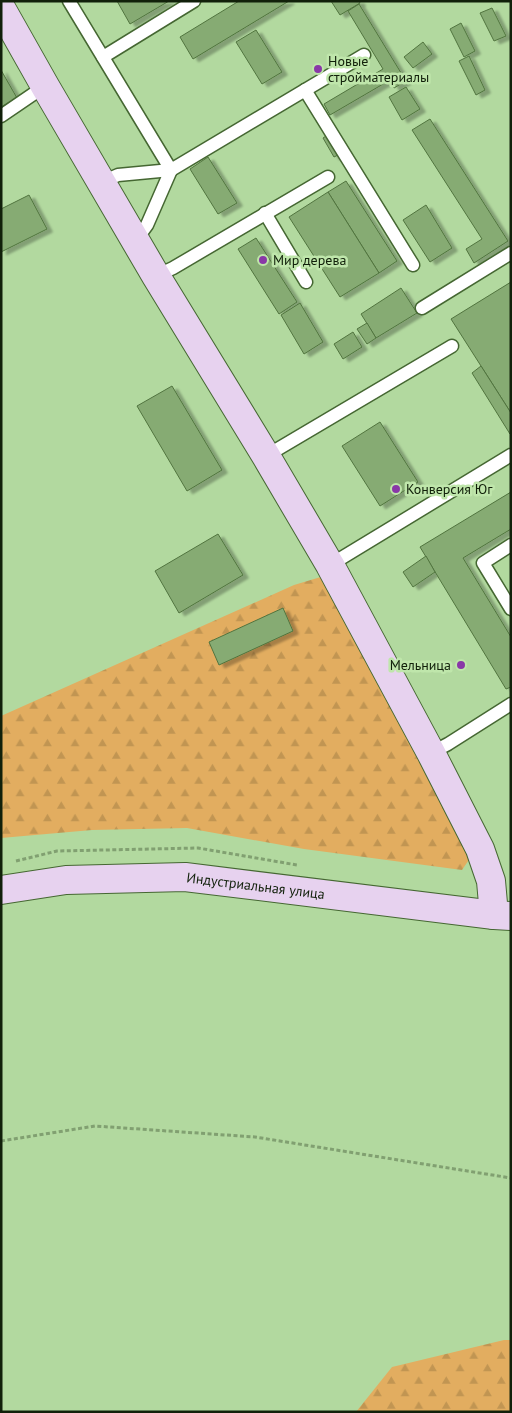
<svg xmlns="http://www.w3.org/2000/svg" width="512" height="1413" viewBox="0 0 512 1413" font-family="'PT Sans',sans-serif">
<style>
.forest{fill:url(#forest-firs)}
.building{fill:#86ab73;stroke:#51743f;filter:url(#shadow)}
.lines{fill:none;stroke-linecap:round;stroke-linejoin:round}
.service-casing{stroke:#456732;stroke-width:15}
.secondary-casing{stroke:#456732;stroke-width:30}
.path{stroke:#81a071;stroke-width:3;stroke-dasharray:4 2.5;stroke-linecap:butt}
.service{stroke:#fff;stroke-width:12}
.secondary{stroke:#e7d2ef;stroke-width:28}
.poi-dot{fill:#8938a7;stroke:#bfe6ab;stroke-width:2}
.labels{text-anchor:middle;stroke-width:5;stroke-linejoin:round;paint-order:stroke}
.poi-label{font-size:14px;fill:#11200a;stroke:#bfe6ab;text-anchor:start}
.street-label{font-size:14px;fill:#11200a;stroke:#bfe6ab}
</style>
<defs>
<pattern id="forest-firs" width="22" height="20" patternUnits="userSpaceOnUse" patternTransform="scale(1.25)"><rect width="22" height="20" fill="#e2ad60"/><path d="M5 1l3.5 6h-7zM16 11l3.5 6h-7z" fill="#c19552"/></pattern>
<filter id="shadow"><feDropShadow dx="5.5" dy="3" stdDeviation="1" flood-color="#0004"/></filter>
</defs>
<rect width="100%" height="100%" fill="#b2d99f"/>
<g class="forest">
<path d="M 324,576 L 475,851 L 462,870 L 304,849 L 187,828 L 92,830 L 1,838 L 1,716 L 294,585 Z"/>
<path d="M 504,1340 L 511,1340 L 511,1412 L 356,1412 L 392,1367 Z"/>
</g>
<g class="building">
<path d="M 117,1 L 169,1 L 130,24 Z"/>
<path d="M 239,1 L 289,1 L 193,59 L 180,37 Z"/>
<path d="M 331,1 L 359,1 L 360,3 L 340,15 Z"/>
<path d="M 359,4 L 406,81 L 394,88 L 390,80 L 330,115 L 324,104 L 383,69 L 348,11 Z"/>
<path d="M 492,8 L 506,36 L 494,41 L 480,13 Z"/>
<path d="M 461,23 L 475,51 L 464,57 L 450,29 Z"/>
<path d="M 256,30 L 282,72 L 262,84 L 236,42 Z"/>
<path d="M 423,42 L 432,54 L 413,68 L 404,57 Z"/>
<path d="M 469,56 L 485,90 L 476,95 L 459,61 Z"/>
<path d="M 1,70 L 17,98 L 1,107 Z"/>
<path d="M 406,87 L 420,109 L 402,120 L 389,97 Z"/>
<path d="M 430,119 L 508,241 L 474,263 L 466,249 L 482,239 L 412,130 Z"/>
<path d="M 329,134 L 340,154 L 334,157 L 323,138 Z"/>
<path d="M 208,157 L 237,203 L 218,214 L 190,169 Z"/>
<path d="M 346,181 L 397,261 L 379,273 L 328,192 Z"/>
<path d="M 328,192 L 379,273 L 340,297 L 289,217 Z"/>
<path d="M 29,195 L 47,229 L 1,252 L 1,209 Z"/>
<path d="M 426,205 L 452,248 L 430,262 L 403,220 Z"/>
<path d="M 256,238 L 297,302 L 279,314 L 238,249 Z"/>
<path d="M 511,282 L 511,413 L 451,319 Z"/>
<path d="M 401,288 L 417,313 L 376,338 L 361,314 Z"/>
<path d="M 300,303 L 323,342 L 304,354 L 281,315 Z"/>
<path d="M 367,323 L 376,338 L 367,344 L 357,329 Z"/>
<path d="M 353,332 L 362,347 L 343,359 L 334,344 Z"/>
<path d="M 481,366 L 511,413 L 510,434 L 472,373 Z"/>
<path d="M 172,386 L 222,470 L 187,491 L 137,406 Z"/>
<path d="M 380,422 L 418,482 L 380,506 L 342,446 Z"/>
<path d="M 511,492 L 511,529 L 463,558 L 511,637 L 511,687 L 506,689 L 420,547 Z"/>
<path d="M 218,534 L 243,575 L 179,613 L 155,571 Z"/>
<path d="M 426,556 L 435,572 L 413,587 L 403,572 Z"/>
<path d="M 283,608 L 293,631 L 219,665 L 209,642 Z"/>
</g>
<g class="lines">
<defs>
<g id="service">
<path d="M 69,1 L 171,170"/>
<path d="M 103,57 L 194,1"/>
<path d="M 305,90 L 413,265"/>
<path d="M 1,116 L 45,86"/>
<path d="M 102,182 L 118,175 L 171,170 L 364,55"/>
<path d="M 265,213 L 306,282"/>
<path d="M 136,240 L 147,225 L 171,170"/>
<path d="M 156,276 L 173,268 L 328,177"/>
<path d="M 422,308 L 511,253"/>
<path d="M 266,456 L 452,346"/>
<path d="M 511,545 L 483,563 L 511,609"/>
<path d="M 330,565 L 511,455"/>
<path d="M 431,753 L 448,744 L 511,704"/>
</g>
<g id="secondary">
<path d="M 1,8 L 45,86 L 156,276 L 266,456 L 330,565 L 431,753 L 480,849 L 491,881 L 494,915"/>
<path id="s1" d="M 1,890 L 66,880 L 185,877 L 494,915 L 511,916"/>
</g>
</defs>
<use href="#service" class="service-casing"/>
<use href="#secondary" class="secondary-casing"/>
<g class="path">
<path d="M 16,861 L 57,851 L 198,848 L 297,865"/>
<path d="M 1,1141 L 95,1126 L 255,1137 L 511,1178"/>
</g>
<use href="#service" class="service"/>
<use href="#secondary" class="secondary"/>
</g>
<g class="poi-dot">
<circle cx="318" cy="69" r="5"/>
<circle cx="263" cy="260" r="5"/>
<circle cx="396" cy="489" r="5"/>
<circle cx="461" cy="665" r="5"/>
</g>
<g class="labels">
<g class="poi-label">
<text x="328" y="66">Новые<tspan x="328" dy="16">стройматериалы</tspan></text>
<text x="273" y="265">Мир дерева</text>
<text x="406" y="494">Конверсия Юг</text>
<text x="451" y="670" text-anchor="end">Мельница</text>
</g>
<g class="street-label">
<text dy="5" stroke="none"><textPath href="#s1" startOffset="256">Индустриальная улица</textPath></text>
</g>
</g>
<rect width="512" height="1413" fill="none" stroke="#11200a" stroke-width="5"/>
</svg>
